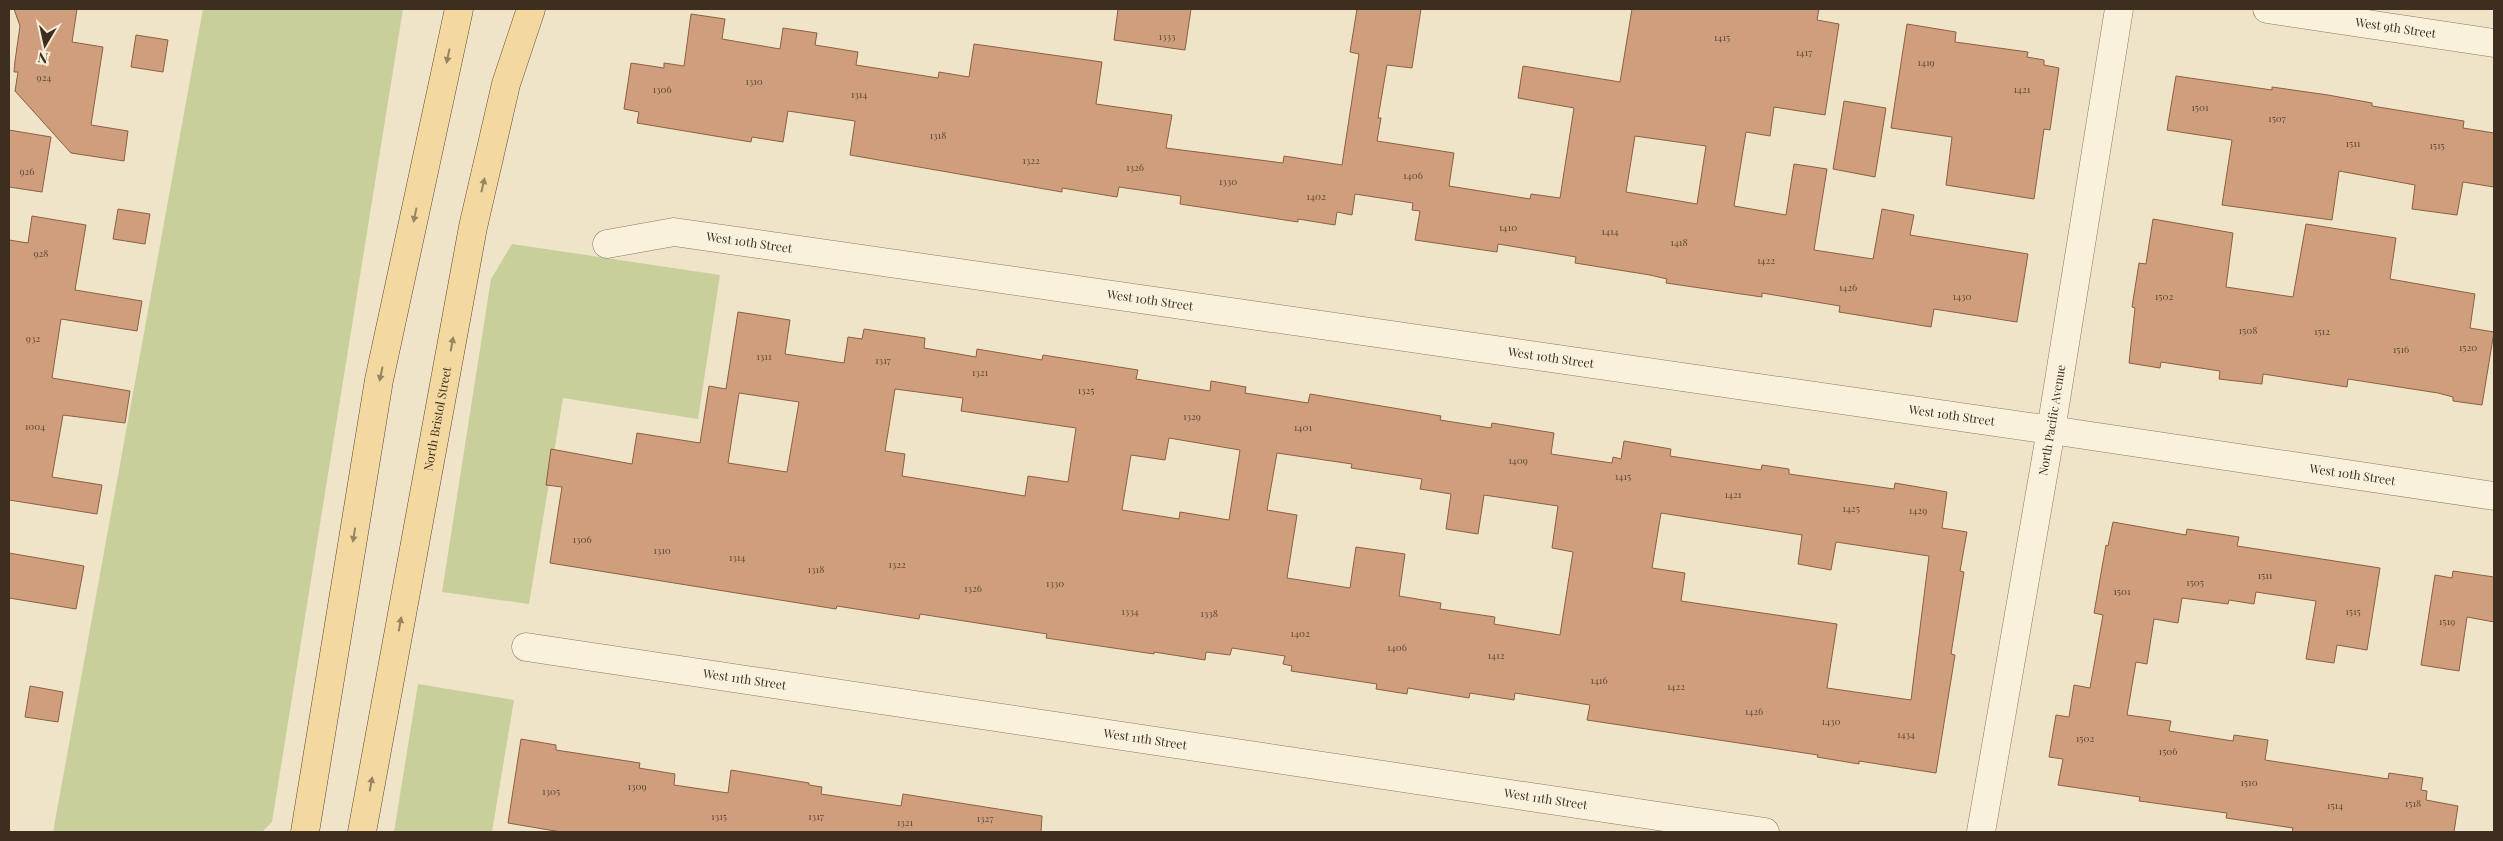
<svg xmlns="http://www.w3.org/2000/svg" width="2503" height="841" viewBox="0 0 2503 841" font-family="'Playfair Display',serif">
<style>
.green{fill:#c9cf9b}
.building{fill:#cf9f7d;stroke:#8d5f41;fill-rule:evenodd}
.lines{fill:none;stroke-linecap:round;stroke-linejoin:round}
.street-casing{stroke:#8d765c;stroke-width:29}
.primary-casing{stroke:#5b4430;stroke-width:29}
.street{stroke:#faf1dc;stroke-width:28}
.primary{stroke:#f3d9a0;stroke-width:28}
.oneway{fill:#988460}
.labels{text-anchor:middle;stroke-width:5;stroke-linejoin:round;paint-order:stroke}
.number-label{font-size:10px;fill:#624a37}
.street-label{font-size:12px;fill:#3d2e20;stroke:#f7eed8}
</style>
<rect width="100%" height="100%" fill="#f0e4c8"/>
<g class="green">
<path d="M 203,9 L 403,9 L 272,822 L 262,832 L 53,832 Z"/>
<path d="M 512,244 L 720,275 L 698,419 L 563,398 L 529,604 L 442,592 L 491,279 Z"/>
<path d="M 418,684 L 514,700 L 492,832 L 394,832 Z"/>
</g>
<g class="building">
<path d="M 14,9 L 77,9 L 72,42 L 103,47 L 91,125 L 128,131 L 124,161 L 71,153 L 15,91 L 18,72 L 14,72 L 15,61 L 20,26 Z"/>
<path d="M 1118,9 L 1191,9 L 1185,50 L 1114,40 Z"/>
<path d="M 1357,9 L 1421,9 L 1412,68 L 1387,65 L 1378,118 L 1381,118 L 1377,141 L 1454,153 L 1449,186 L 1530,199 L 1531,194 L 1560,198 L 1574,108 L 1518,98 L 1523,66 L 1620,82 L 1632,9 L 1819,9 L 1817,20 L 1839,24 L 1825,115 L 1774,107 L 1770,136 L 1746,132 L 1734,206 L 1786,215 L 1794,164 L 1827,169 L 1814,250 L 1873,259 L 1882,209 L 1914,215 L 1910,235 L 2028,254 L 2017,322 L 1934,309 L 1931,327 L 1839,312 L 1840,306 L 1762,293 L 1762,297 L 1666,283 L 1667,279 L 1650,275 L 1575,263 L 1576,257 L 1498,244 L 1497,252 L 1415,240 L 1420,211 L 1412,210 L 1413,203 L 1355,194 L 1352,215 L 1337,212 L 1335,225 L 1298,219 L 1298,222 L 1180,204 L 1181,196 L 1119,187 L 1117,197 L 1062,188 L 1062,192 L 850,155 L 855,121 L 788,111 L 783,142 L 752,137 L 751,142 L 637,123 L 639,112 L 624,109 L 631,63 L 664,68 L 664,63 L 684,66 L 691,14 L 725,19 L 722,39 L 780,49 L 783,28 L 817,33 L 815,45 L 858,52 L 856,65 L 938,78 L 939,72 L 969,77 L 974,44 L 1102,62 L 1096,104 L 1172,115 L 1166,148 L 1283,163 L 1284,156 L 1342,165 L 1359,54 L 1350,52 ZM 1635,136 L 1706,146 L 1697,204 L 1626,192 Z"/>
<path d="M 1907,24 L 1956,32 L 1955,42 L 2028,52 L 2027,57 L 2044,60 L 2044,65 L 2059,68 L 2050,130 L 2044,129 L 2034,199 L 1946,185 L 1952,137 L 1891,128 Z"/>
<path d="M 136,35 L 168,40 L 163,72 L 131,67 Z"/>
<path d="M 2176,76 L 2272,90 L 2272,87 L 2328,95 L 2372,103 L 2372,106 L 2464,121 L 2463,128 L 2494,133 L 2494,187 L 2463,182 L 2457,215 L 2412,209 L 2415,185 L 2339,171 L 2332,220 L 2222,205 L 2232,140 L 2167,130 Z"/>
<path d="M 1844,101 L 1886,108 L 1875,177 L 1833,169 Z"/>
<path d="M 9,130 L 51,137 L 42,192 L 9,187 Z"/>
<path d="M 118,209 L 150,214 L 145,244 L 113,239 Z"/>
<path d="M 32,216 L 86,225 L 75,290 L 142,301 L 137,331 L 61,319 L 52,378 L 130,391 L 125,423 L 63,415 L 52,477 L 102,485 L 97,514 L 9,500 L 9,240 L 28,243 Z"/>
<path d="M 2153,219 L 2233,233 L 2226,287 L 2293,297 L 2306,224 L 2396,238 L 2390,279 L 2475,294 L 2470,328 L 2494,332 L 2482,405 L 2453,401 L 2453,397 L 2438,393 L 2348,379 L 2347,387 L 2263,374 L 2262,384 L 2219,379 L 2220,371 L 2161,362 L 2160,368 L 2129,363 L 2135,308 L 2132,307 L 2139,263 L 2146,264 Z"/>
<path d="M 738,312 L 790,320 L 785,354 L 844,363 L 848,337 L 862,339 L 864,329 L 925,338 L 924,348 L 976,357 L 977,349 L 1042,360 L 1043,355 L 1138,370 L 1136,379 L 1210,391 L 1211,381 L 1246,387 L 1245,393 L 1308,403 L 1310,394 L 1441,416 L 1440,420 L 1491,428 L 1492,423 L 1554,433 L 1551,454 L 1612,463 L 1613,457 L 1621,459 L 1624,441 L 1671,449 L 1670,456 L 1761,470 L 1762,465 L 1789,469 L 1789,474 L 1894,489 L 1895,483 L 1947,492 L 1942,528 L 1967,532 L 1960,571 L 1964,572 L 1951,654 L 1955,655 L 1936,773 L 1859,761 L 1859,764 L 1817,757 L 1818,755 L 1587,720 L 1590,705 L 1515,693 L 1514,700 L 1470,693 L 1469,698 L 1408,688 L 1407,694 L 1376,689 L 1377,684 L 1291,671 L 1292,666 L 1283,664 L 1285,656 L 1232,648 L 1230,655 L 1206,652 L 1205,660 L 1154,652 L 1154,654 L 1046,638 L 1047,634 L 920,614 L 919,619 L 837,606 L 836,609 L 550,563 L 562,487 L 546,485 L 551,449 L 632,464 L 637,433 L 700,443 L 709,386 L 726,389 ZM 895,389 L 963,398 L 961,411 L 1076,428 L 1068,482 L 1028,476 L 1025,496 L 902,476 L 905,454 L 885,451 ZM 739,393 L 799,402 L 787,472 L 728,463 ZM 1169,438 L 1240,450 L 1229,520 L 1180,512 L 1179,519 L 1122,510 L 1131,455 L 1165,460 ZM 1277,453 L 1352,464 L 1351,468 L 1422,479 L 1420,489 L 1451,494 L 1446,529 L 1478,534 L 1484,495 L 1558,506 L 1552,548 L 1573,552 L 1560,635 L 1494,624 L 1495,617 L 1440,609 L 1441,603 L 1399,596 L 1405,554 L 1356,547 L 1350,588 L 1287,578 L 1297,515 L 1267,510 ZM 1661,513 L 1802,535 L 1798,564 L 1831,570 L 1836,542 L 1929,556 L 1911,700 L 1827,688 L 1837,624 L 1681,601 L 1685,573 L 1652,568 Z"/>
<path d="M 2113,522 L 2186,535 L 2187,529 L 2239,537 L 2237,546 L 2380,568 L 2367,650 L 2337,645 L 2334,663 L 2306,659 L 2316,601 L 2256,592 L 2254,604 L 2229,600 L 2228,604 L 2182,598 L 2178,623 L 2154,619 L 2147,664 L 2136,662 L 2127,715 L 2171,721 L 2169,731 L 2233,741 L 2234,735 L 2268,740 L 2265,760 L 2388,779 L 2389,773 L 2423,778 L 2421,790 L 2427,791 L 2426,800 L 2458,806 L 2454,832 L 2292,832 L 2293,828 L 2226,818 L 2227,813 L 2139,801 L 2140,797 L 2058,785 L 2063,759 L 2049,757 L 2056,715 L 2069,717 L 2074,685 L 2090,688 L 2103,615 L 2094,613 L 2106,545 L 2108,546 Z"/>
<path d="M 9,553 L 84,566 L 76,609 L 9,598 Z"/>
<path d="M 2453,571 L 2494,577 L 2494,622 L 2467,617 L 2459,671 L 2421,665 L 2435,575 L 2452,578 Z"/>
<path d="M 30,686 L 63,692 L 58,722 L 25,717 Z"/>
<path d="M 521,739 L 556,745 L 556,750 L 640,763 L 639,768 L 675,774 L 674,785 L 728,793 L 731,770 L 809,783 L 809,785 L 822,787 L 821,794 L 901,806 L 903,794 L 1042,816 L 1041,832 L 561,832 L 508,823 Z"/>
</g>
<g class="lines">
<defs>
<g id="street">
<path id="s1" d="M 2267,9 L 2494,43"/>
<path id="s2" d="M 607,244 L 674,232 L 2051,430 L 2494,496"/>
<path id="s3" d="M 526,647 L 1765,832"/>
<path id="s4" d="M 1981,832 L 2051,430 L 2119,9"/>
</g>
<g id="primary">
<path d="M 305,832 L 379,380 L 459,9"/>
<path id="s5" d="M 362,832 L 473,227 L 506,84 L 531,9"/>
</g>
</defs>
<use href="#street" class="street-casing"/>
<use href="#primary" class="primary-casing"/>
<use href="#street" class="street"/>
<use href="#primary" class="primary"/>
</g>
<defs><path id="oneway-solid" d="M-6-.8H1V-3.2L6.5 0L1 3.2V.8H-6Z" transform="scale(1.25)"/></defs>
<g class="oneway">
<use href="#oneway-solid" transform="translate(448 56) rotate(102)"/>
<use href="#oneway-solid" transform="translate(483 185) rotate(-77)"/>
<use href="#oneway-solid" transform="translate(415 215) rotate(102)"/>
<use href="#oneway-solid" transform="translate(452 344) rotate(-80)"/>
<use href="#oneway-solid" transform="translate(381 374) rotate(102)"/>
<use href="#oneway-solid" transform="translate(354 535) rotate(99)"/>
<use href="#oneway-solid" transform="translate(400 624) rotate(-80)"/>
<use href="#oneway-solid" transform="translate(371 784) rotate(-80)"/>
</g>
<g class="labels">
<g class="number-label">
<text x="1167" y="40">1333</text>
<text x="1722" y="41">1415</text>
<text x="1804" y="56">1417</text>
<text x="1926" y="66">1419</text>
<text x="44" y="81">924</text>
<text x="754" y="85">1310</text>
<text x="662" y="93">1306</text>
<text x="2022" y="93">1421</text>
<text x="859" y="98">1314</text>
<text x="2200" y="111">1501</text>
<text x="2277" y="122">1507</text>
<text x="938" y="139">1318</text>
<text x="2353" y="147">1511</text>
<text x="2437" y="149">1515</text>
<text x="1031" y="164">1322</text>
<text x="1135" y="171">1326</text>
<text x="27" y="175">926</text>
<text x="1413" y="179">1406</text>
<text x="1228" y="185">1330</text>
<text x="1316" y="200">1402</text>
<text x="1508" y="231">1410</text>
<text x="1610" y="235">1414</text>
<text x="1679" y="246">1418</text>
<text x="41" y="257">928</text>
<text x="1766" y="264">1422</text>
<text x="1848" y="291">1426</text>
<text x="1962" y="300">1430</text>
<text x="2164" y="300">1502</text>
<text x="2248" y="334">1508</text>
<text x="2322" y="335">1512</text>
<text x="33" y="342">932</text>
<text x="2468" y="351">1520</text>
<text x="2401" y="353">1516</text>
<text x="764" y="360">1311</text>
<text x="883" y="364">1317</text>
<text x="980" y="376">1321</text>
<text x="1086" y="394">1325</text>
<text x="1192" y="420">1329</text>
<text x="35" y="430">1004</text>
<text x="1303" y="431">1401</text>
<text x="1518" y="464">1409</text>
<text x="1623" y="480">1415</text>
<text x="1733" y="498">1421</text>
<text x="1851" y="512">1425</text>
<text x="1918" y="514">1429</text>
<text x="582" y="543">1306</text>
<text x="662" y="554">1310</text>
<text x="737" y="561">1314</text>
<text x="897" y="568">1322</text>
<text x="816" y="573">1318</text>
<text x="2265" y="579">1511</text>
<text x="2195" y="586">1505</text>
<text x="1055" y="587">1330</text>
<text x="973" y="592">1326</text>
<text x="2122" y="595">1501</text>
<text x="1130" y="615">1334</text>
<text x="2353" y="615">1515</text>
<text x="1209" y="617">1338</text>
<text x="2447" y="625">1519</text>
<text x="1300" y="637">1402</text>
<text x="1397" y="651">1406</text>
<text x="1496" y="659">1412</text>
<text x="1599" y="684">1416</text>
<text x="1676" y="690">1422</text>
<text x="1754" y="715">1426</text>
<text x="1831" y="725">1430</text>
<text x="1906" y="738">1434</text>
<text x="2085" y="742">1502</text>
<text x="2168" y="755">1506</text>
<text x="2249" y="786">1510</text>
<text x="637" y="790">1309</text>
<text x="551" y="795">1305</text>
<text x="2413" y="807">1518</text>
<text x="2335" y="809">1514</text>
<text x="719" y="820">1315</text>
<text x="816" y="820">1317</text>
<text x="985" y="822">1327</text>
<text x="905" y="826">1321</text>
</g>
<g class="street-label">
<text dy="4" stroke="none"><textPath href="#s1" startOffset="130">West 9th Street</textPath></text>
<text dy="4" stroke="none"><textPath href="#s2" startOffset="144">West 10th Street</textPath></text>
<text dy="4" stroke="none"><textPath href="#s2" startOffset="549">West 10th Street</textPath></text>
<text dy="4" stroke="none"><textPath href="#s2" startOffset="954">West 10th Street</textPath></text>
<text dy="4" stroke="none"><textPath href="#s2" startOffset="1359">West 10th Street</textPath></text>
<text dy="4" stroke="none"><textPath href="#s5" startOffset="420">North Bristol Street</textPath></text>
<text dy="4" stroke="none"><textPath href="#s4" startOffset="418">North Pacific Avenue</textPath></text>
<text dy="4" stroke="none"><textPath href="#s2" startOffset="1764">West 10th Street</textPath></text>
<text dy="4" stroke="none"><textPath href="#s3" startOffset="221">West 11th Street</textPath></text>
<text dy="4" stroke="none"><textPath href="#s3" startOffset="626">West 11th Street</textPath></text>
<text dy="4" stroke="none"><textPath href="#s3" startOffset="1031">West 11th Street</textPath></text>
</g>
</g>
<rect width="2503" height="841" fill="none" stroke="#3d2e20" stroke-width="20"/>
<g transform="translate(45 45) rotate(189)" stroke="#f7eed8" stroke-width="4" paint-order="stroke">
<path d="M0-4L9 19L0 12L-9 19Z" fill="#3d2e20"/>
<text y="-8" font-size="14" font-weight="bold" text-anchor="middle" fill="#3d2e20">N</text>
</g>
</svg>
